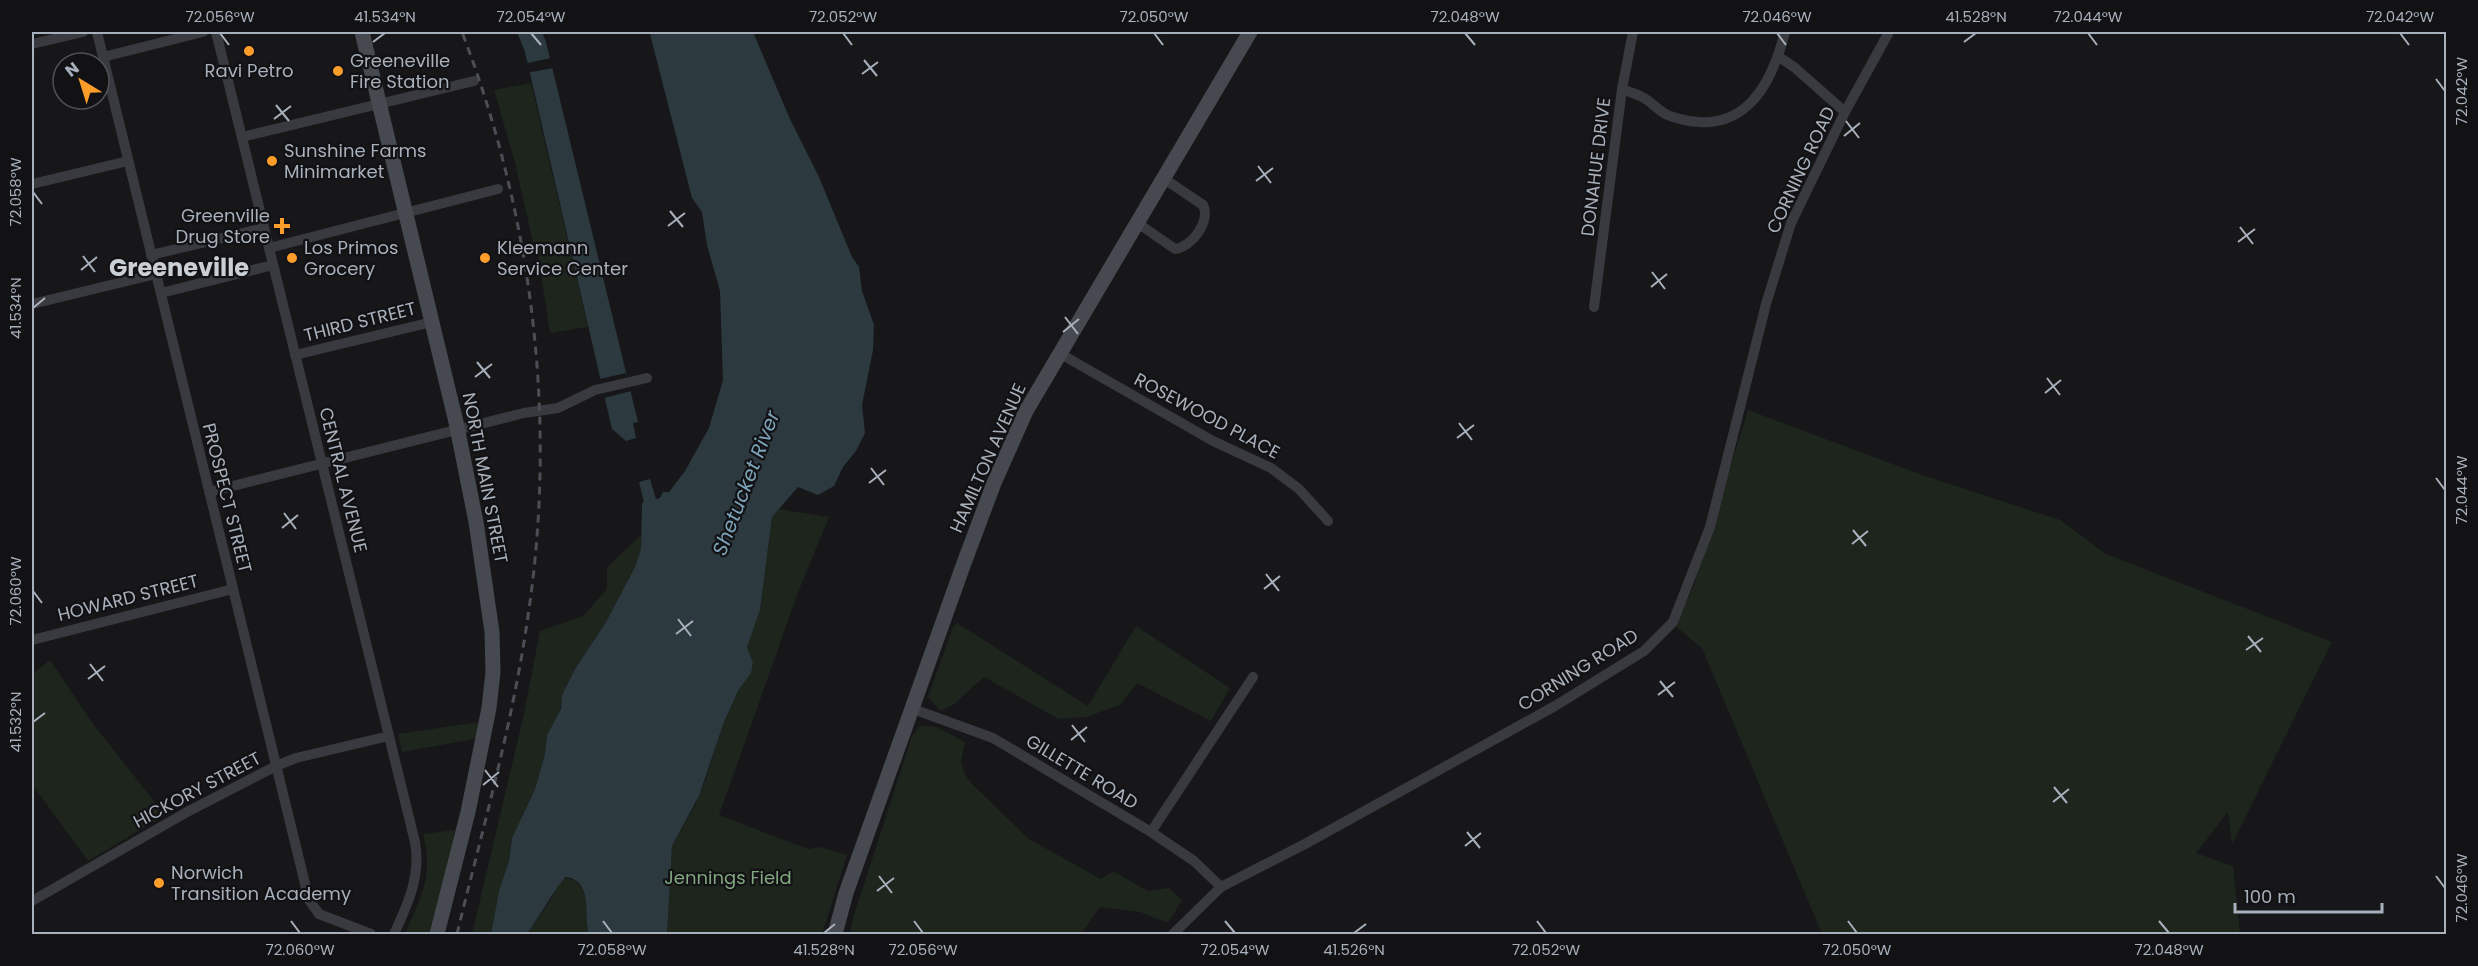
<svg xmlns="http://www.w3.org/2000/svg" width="2478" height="966" viewBox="0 0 2478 966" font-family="Poppins,sans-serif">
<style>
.green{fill:#1d251d}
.water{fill:#2c393f}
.pier{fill:#17171a}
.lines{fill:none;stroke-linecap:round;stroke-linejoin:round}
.street{stroke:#383a3f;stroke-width:10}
.secondary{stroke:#46494f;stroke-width:15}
.rail{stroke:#4b4e54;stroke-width:3;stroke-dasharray:8 6;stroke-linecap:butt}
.ticks{fill:none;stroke:#a8b0bb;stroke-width:2}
.poi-dot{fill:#ff9d2a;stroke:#121215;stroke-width:2}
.labels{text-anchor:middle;stroke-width:4.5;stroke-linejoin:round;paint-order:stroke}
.poi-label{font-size:18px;fill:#a8b0bb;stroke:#121215;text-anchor:start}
.street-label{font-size:18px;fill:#a8b0bb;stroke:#121215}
.park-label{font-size:18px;fill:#80a77d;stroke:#121215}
.water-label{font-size:20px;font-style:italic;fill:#7ca4b9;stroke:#121215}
.district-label{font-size:24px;font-weight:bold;fill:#cacfd6;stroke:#121215}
.neatline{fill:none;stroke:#a8b0bb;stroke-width:2}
.ticks-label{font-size:15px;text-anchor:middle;fill:#a8b0bb}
</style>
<rect width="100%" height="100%" fill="#17171a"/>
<g class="green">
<path d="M 531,83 L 588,327 L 550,333 L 536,242 L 533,242 L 514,159 L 494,90 Z"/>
<path d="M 1748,410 L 1922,475 L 2060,520 L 2106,554 L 2332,642 L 2232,844 L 2228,812 L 2196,853 L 2233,866 L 2240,934 L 1822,934 L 1702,648 L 1675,626 L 1694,585 Z"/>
<path d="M 779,509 L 829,517 L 799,590 L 719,815 L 808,849 L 820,847 L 847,855 L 822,934 L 667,934 L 672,846 L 695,806 L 705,781 L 724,722 L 738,691 L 752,669 L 753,663 L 746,648 L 760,610 L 772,517 Z"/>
<path d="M 641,535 L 641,549 L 635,567 L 606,622 L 574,671 L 562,695 L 560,712 L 547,735 L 545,754 L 535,789 L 512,838 L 509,861 L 499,891 L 491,934 L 472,934 L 523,718 L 540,631 L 583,616 L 607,589 L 607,567 Z"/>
<path d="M 957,623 L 1088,706 L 1136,626 L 1230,688 L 1211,721 L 1137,683 L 1120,705 L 1086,717 L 1059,719 L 984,677 L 953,705 L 941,711 L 928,697 L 953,627 Z"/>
<path d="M 50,660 L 93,724 L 165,815 L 88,861 L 32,784 L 32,674 Z"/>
<path d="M 479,722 L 475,739 L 402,752 L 398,734 Z"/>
<path d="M 919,726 L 937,727 L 965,742 L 961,762 L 964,773 L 972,784 L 1029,839 L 1101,879 L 1113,871 L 1148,891 L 1169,888 L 1182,900 L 1168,923 L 1140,912 L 1100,907 L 1081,934 L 850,934 L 854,915 L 912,736 Z"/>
<path d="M 455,830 L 445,881 L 429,934 L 405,934 C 421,896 434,878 423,834 Z"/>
<path d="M 562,878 C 593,876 584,916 589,934 L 527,934 L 550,901 Z"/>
</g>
<g class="water">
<path d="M 517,32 L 542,32 L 546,42 L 638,422 L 633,423 L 636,438 L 626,441 L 612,429 L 525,52 Z"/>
<path d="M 657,32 L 753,32 L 790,119 L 819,177 L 852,257 L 859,267 L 862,291 L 874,325 L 873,350 L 862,405 L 865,433 L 856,451 L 843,467 L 834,486 L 818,495 L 798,487 L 772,517 L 760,610 L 747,647 L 753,663 L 751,673 L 738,691 L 724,722 L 699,796 L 672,846 L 667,934 L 589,934 C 583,916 594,881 566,877 C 561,879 534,925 527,934 L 491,934 L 499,891 L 509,861 L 512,838 L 535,789 L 545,754 L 547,735 L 561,709 L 562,695 L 575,669 L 606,622 L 635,567 L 641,549 L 642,503 L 644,502 L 639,482 L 650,479 L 656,499 L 660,498 L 663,492 L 669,492 L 685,471 L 709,428 L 723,380 L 720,291 L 707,245 L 702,212 L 692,198 L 650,34 Z"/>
</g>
<g class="pier">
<path d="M 551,58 L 553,68 L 526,73 L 523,64 Z"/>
<path d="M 626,373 L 631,391 L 604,398 L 600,379 Z"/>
</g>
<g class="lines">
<g class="street">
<path d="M 97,32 L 309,900 L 319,914 L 371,934"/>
<path d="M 216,32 L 415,842 C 421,876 408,904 394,934"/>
<path d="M 32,44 L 83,32"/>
<path d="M 103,57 L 203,32"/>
<path d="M 1779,57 L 1794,67 L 1845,112"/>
<path d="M 1622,89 C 1629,92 1637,94 1644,98 C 1653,103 1660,113 1670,116 C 1740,140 1770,91 1785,32"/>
<path d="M 242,137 L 474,81"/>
<path d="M 32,184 L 128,161"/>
<path d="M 1136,222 L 1175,249 C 1192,247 1211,221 1203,205 L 1163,178"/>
<path d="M 269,248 L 498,189"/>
<path d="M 151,255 L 264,228"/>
<path d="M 161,293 L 273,265"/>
<path d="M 32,304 L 156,274"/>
<path d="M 1594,307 L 1622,89 L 1633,32"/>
<path d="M 1059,353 L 1213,441 L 1271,468 L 1299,489 L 1328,521"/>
<path d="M 295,355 L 432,322"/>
<path d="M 209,492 L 524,413 L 558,408 L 595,390 L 647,378"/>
<path d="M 32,640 L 233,589"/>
<path d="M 913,709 L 993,738 L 1151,832 L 1194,861 L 1221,887"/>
<path d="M 1151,832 L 1253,677"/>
<path d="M 32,901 L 187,812 L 276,766 L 296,758 L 389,736"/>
<path d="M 1173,934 L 1221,887 L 1305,844 L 1555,706 L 1644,651 L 1673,622 L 1710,527 L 1766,304 L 1791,223 L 1845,112 L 1889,32"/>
</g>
<g class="secondary">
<path d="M 362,32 L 456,422 L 476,522 L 492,632 L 493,672 L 489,708 L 468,812 L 437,934"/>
<path d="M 835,934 L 846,893 L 964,563 L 994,483 L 1026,411 L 1250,32"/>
</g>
<path class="rail" d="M 457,934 C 483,827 514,719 529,609 C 557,415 532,215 462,32"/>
</g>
<path class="ticks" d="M 220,33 L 229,45M 531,33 L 541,45M 843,33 L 852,45M 1154,33 L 1163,45M 1465,33 L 1475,45M 1777,33 L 1786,45M 2088,33 L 2097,45M 2400,33 L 2409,45M 373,42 L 385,33M 1964,42 L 1976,33M 864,60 L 877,76M 862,74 L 878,62M 2436,79 L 2445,91M 276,105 L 289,121M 274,119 L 291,106M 1846,121 L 1859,138M 1844,136 L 1860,123M 1258,166 L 1271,183M 1256,181 L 1273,168M 33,192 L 42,204M 670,211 L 683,227M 668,226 L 685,213M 2240,227 L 2253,244M 2238,242 L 2255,229M 83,256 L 95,272M 81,270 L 97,257M 1652,272 L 1665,289M 1651,287 L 1667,274M 33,308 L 45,298M 1065,317 L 1078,334M 1063,332 L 1079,319M 477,362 L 490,378M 475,377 L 492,364M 2047,378 L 2060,395M 2045,393 L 2061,380M 1459,423 L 1472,440M 1457,438 L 1474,425M 871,468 L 884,485M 2436,478 L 2445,490M 869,483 L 886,470M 284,513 L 296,529M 282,528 L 298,515M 1853,530 L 1866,546M 1852,544 L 1868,531M 1266,574 L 1279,591M 1264,589 L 1280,576M 33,591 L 42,603M 678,619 L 691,636M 676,634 L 693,621M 2248,636 L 2261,652M 2246,650 L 2263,638M 90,664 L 103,681M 88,679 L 105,666M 1660,681 L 1673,697M 1658,695 L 1675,682M 33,722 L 45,713M 1072,725 L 1085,742M 1071,740 L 1087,727M 485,770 L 498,787M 483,785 L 499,772M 2054,787 L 2067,803M 2053,802 L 2069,789M 1467,832 L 1480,848M 1465,846 L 1481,833M 879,876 L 892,893M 2436,876 L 2445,888M 877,891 L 894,878M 291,921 L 300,933M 603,921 L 612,933M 914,921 L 923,933M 1225,921 L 1235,933M 1537,921 L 1546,933M 1848,921 L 1857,933M 2159,921 L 2169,933M 824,933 L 835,924M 1354,933 L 1366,924"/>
<g class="poi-dot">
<circle cx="249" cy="51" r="6"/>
<circle cx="338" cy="71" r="6"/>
<circle cx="272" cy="161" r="6"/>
<path d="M279 217h6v6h6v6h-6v6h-6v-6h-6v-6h6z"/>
<circle cx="292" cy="258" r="6"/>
<circle cx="485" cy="258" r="6"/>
<circle cx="159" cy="883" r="6"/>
</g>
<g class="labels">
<g class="poi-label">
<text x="350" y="67">Greeneville<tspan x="350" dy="21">Fire Station</tspan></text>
<text x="249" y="77" text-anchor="middle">Ravi Petro</text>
<text x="284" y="157">Sunshine Farms<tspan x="284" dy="21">Minimarket</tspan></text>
<text x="270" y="222" text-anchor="end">Greenville<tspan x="270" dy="21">Drug Store</tspan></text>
<text x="304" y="254">Los Primos<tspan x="304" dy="21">Grocery</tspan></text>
<text x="497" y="254">Kleemann<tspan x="497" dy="21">Service Center</tspan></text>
<text x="171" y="879">Norwich<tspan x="171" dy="21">Transition Academy</tspan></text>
</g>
<g class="street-label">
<text transform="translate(1596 167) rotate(-83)" y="6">DONAHUE DRIVE</text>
<text transform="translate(1801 170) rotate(-65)" y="6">CORNING ROAD</text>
<text transform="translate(360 322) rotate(-14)" y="6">THIRD STREET</text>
<text transform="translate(1207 416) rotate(28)" y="6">ROSEWOOD PLACE</text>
<text transform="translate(988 458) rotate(-66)" y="6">HAMILTON AVENUE</text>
<text transform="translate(485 478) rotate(79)" y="6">NORTH MAIN STREET</text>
<text transform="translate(343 480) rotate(76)" y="6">CENTRAL AVENUE</text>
<text transform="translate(227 498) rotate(76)" y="6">PROSPECT STREET</text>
<text transform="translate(128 598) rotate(-14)" y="6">HOWARD STREET</text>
<text transform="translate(1578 670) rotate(-32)" y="6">CORNING ROAD</text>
<text transform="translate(1082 772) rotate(31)" y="6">GILLETTE ROAD</text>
<text transform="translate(197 790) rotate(-28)" y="6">HICKORY STREET</text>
</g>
<g class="park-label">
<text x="728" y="884">Jennings Field</text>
</g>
<g class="water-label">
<text transform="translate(746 483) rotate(-69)" y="7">Shetucket River</text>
</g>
<g class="district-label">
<text x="179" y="276">Greeneville</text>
</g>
</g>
<rect width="2478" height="966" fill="none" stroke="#121215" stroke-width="66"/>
<g transform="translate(81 81) rotate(322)"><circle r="28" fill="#121215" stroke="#4e5157" stroke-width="1.5"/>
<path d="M0-4.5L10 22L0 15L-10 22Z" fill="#ff9d2a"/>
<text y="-9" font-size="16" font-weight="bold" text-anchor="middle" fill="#a8b0bb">N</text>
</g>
<path d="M2235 903v9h147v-9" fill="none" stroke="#a8b0bb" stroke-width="3"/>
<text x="2244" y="903" font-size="18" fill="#a8b0bb" stroke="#121215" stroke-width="4.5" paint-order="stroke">100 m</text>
<rect x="33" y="33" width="2412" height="900" class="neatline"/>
<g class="ticks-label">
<text x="220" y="22">72.056°W</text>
<text x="385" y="22">41.534°N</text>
<text x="531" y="22">72.054°W</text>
<text x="843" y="22">72.052°W</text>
<text x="1154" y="22">72.050°W</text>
<text x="1465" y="22">72.048°W</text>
<text x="1777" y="22">72.046°W</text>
<text x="1976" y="22">41.528°N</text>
<text x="2088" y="22">72.044°W</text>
<text x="2400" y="22">72.042°W</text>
<text transform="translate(2462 91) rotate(-90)" y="5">72.042°W</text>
<text transform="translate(16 192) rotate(-90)" y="5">72.058°W</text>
<text transform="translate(16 308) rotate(-90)" y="5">41.534°N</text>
<text transform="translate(2462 490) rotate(-90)" y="5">72.044°W</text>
<text transform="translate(16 591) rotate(-90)" y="5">72.060°W</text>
<text transform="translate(16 722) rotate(-90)" y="5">41.532°N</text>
<text transform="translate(2462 888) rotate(-90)" y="5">72.046°W</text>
<text x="300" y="955">72.060°W</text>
<text x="612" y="955">72.058°W</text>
<text x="824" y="955">41.528°N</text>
<text x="923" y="955">72.056°W</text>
<text x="1235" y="955">72.054°W</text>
<text x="1354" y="955">41.526°N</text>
<text x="1546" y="955">72.052°W</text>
<text x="1857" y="955">72.050°W</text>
<text x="2169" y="955">72.048°W</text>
</g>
</svg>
